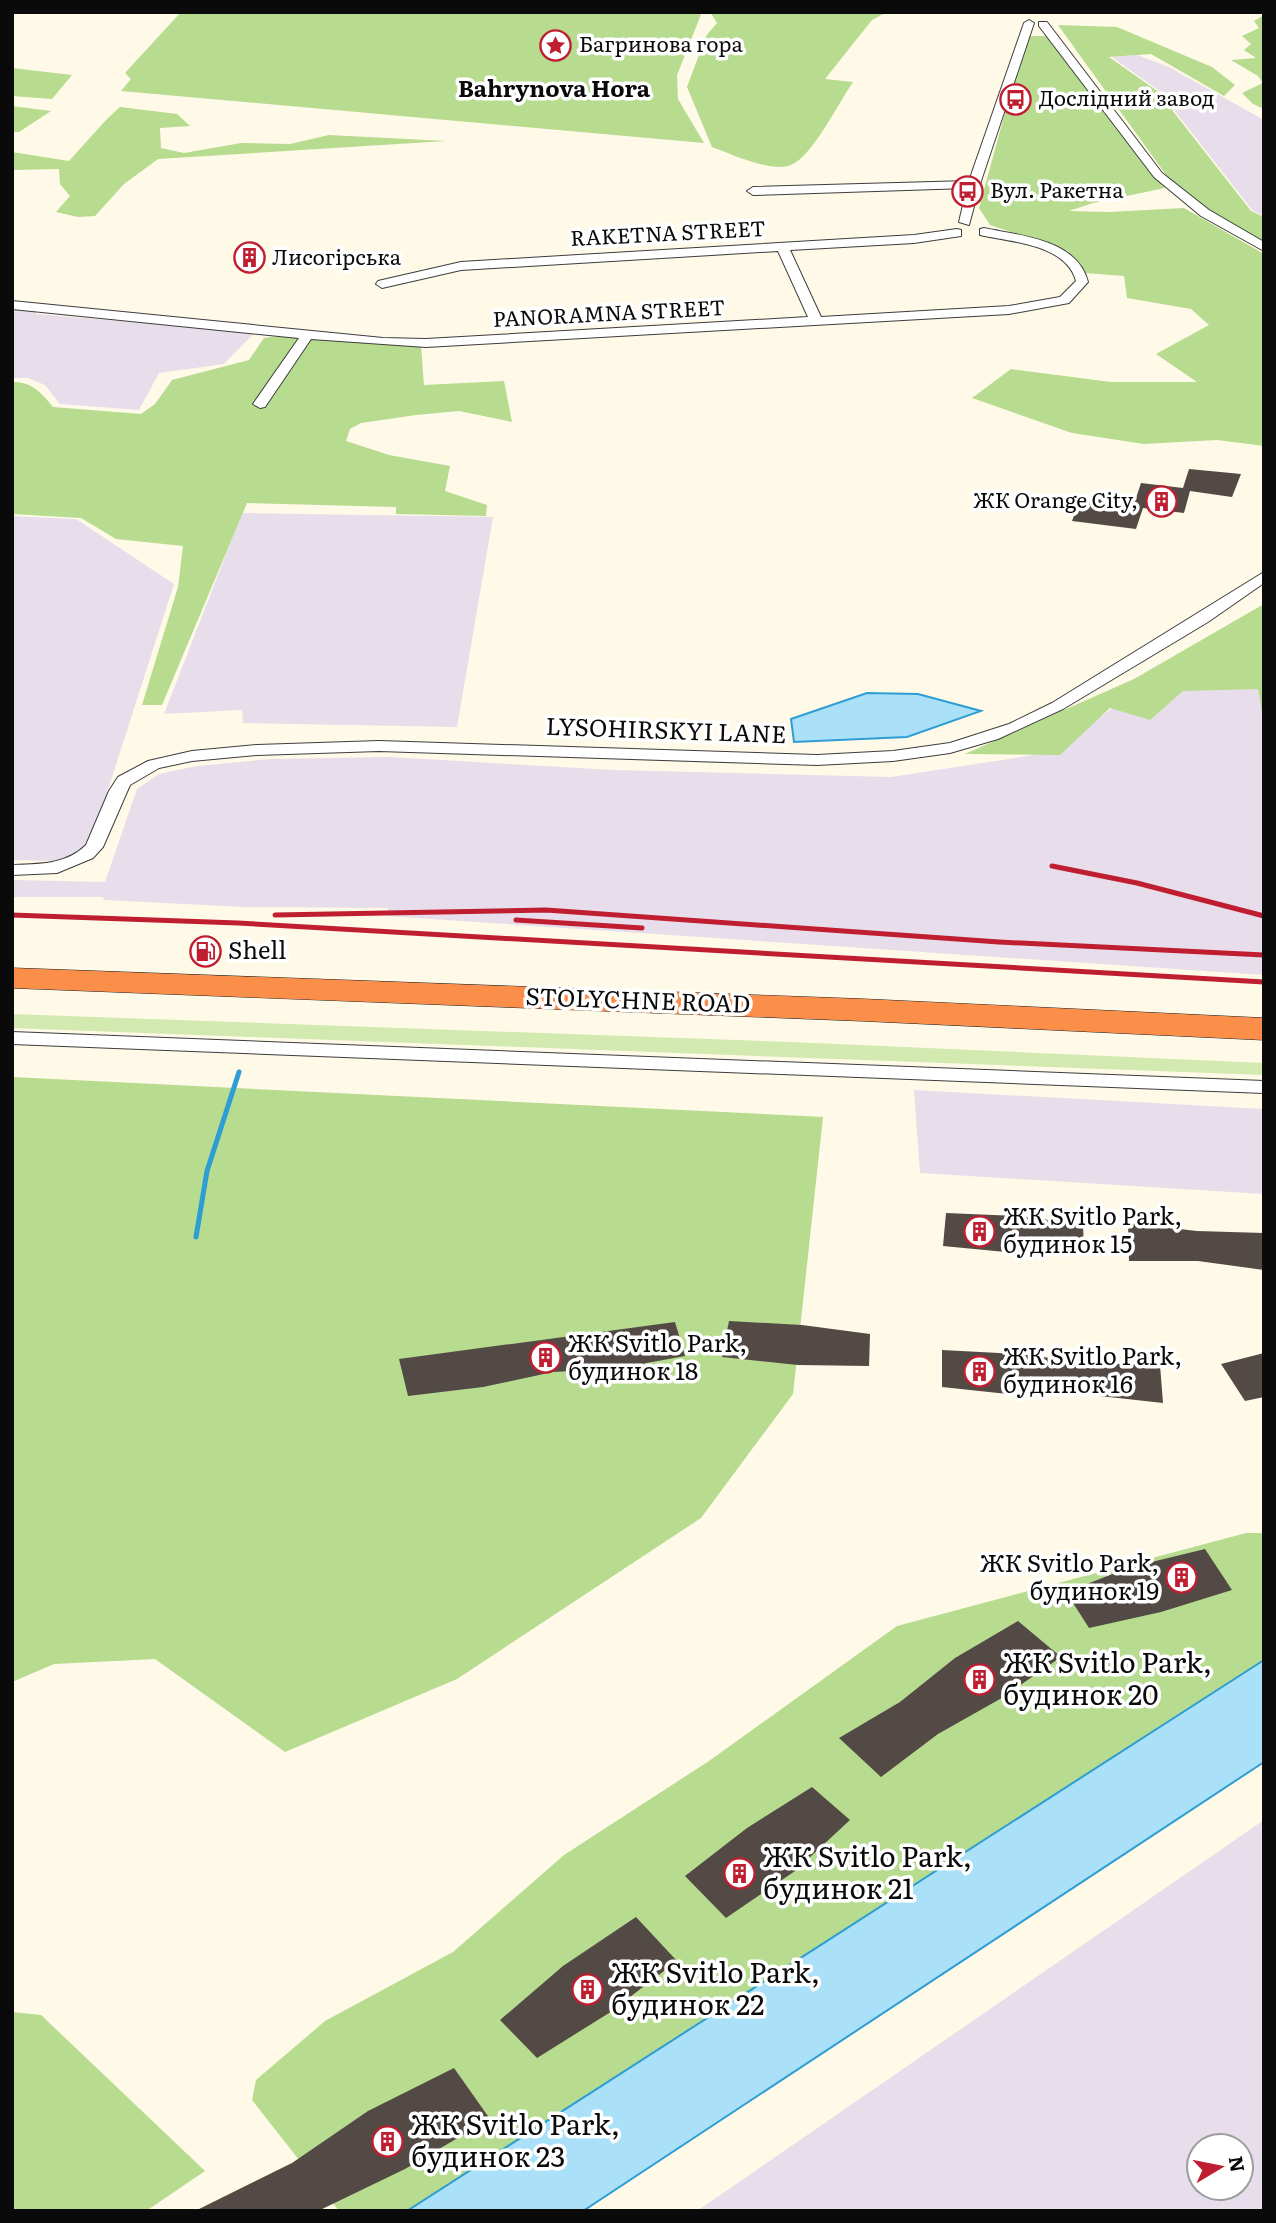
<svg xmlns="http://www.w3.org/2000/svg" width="1276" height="2223" viewBox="0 0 1276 2223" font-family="Literata,serif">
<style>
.industrial{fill:#e8ddea;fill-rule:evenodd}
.green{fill:#d2eab0}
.forest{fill:#b7db8f}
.water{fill:#aae1f9;stroke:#2e9dd3;stroke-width:2}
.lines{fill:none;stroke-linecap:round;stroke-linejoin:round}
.stream{stroke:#2e9dd3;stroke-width:5}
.building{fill:#534a46}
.street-casing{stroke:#3d3d3d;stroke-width:2}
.highway-casing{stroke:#1b1b1b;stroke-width:1}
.street{fill:#fff;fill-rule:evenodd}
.highway{fill:#fb8e49;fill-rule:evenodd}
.rail{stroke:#bf1e31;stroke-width:5}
.labels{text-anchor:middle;stroke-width:7;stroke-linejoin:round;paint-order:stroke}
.far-poi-label{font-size:21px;fill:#0a0a0a;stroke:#fff;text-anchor:start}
.far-street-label{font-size:21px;fill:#0a0a0a;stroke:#fff}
.far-quarter-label{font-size:23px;font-weight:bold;fill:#0a0a0a;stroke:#fff}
.street-label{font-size:24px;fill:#0a0a0a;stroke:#fff}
.poi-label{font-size:24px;fill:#0a0a0a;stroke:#fff;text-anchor:start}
.near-poi-label{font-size:28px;fill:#0a0a0a;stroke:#fff;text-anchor:start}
</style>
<rect width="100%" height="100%" fill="#fff9e8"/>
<g class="industrial">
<path d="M 1137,55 L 1169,67 L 1264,120 L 1264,216 L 1253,211 L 1174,110 L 1183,108 L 1112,57 Z"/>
<path d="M 12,309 L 33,309 L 36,314 L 255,332 L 224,364 L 159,373 L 139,410 L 60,404 L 45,385 L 28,378 L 12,378 Z"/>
<path d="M 242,513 L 493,517 L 457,727 L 243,723 L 242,710 L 164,714 Z"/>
<path d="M 12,516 L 76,519 L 174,584 L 88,852 L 52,861 L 12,860 Z"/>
<path d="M 1264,630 L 1264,975 L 387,916 L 388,908 L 245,907 L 104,900 L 103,897 L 12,897 L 12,880 L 105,882 L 137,789 L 159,774 L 197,766 L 271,759 L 389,757 L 614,770 L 891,777 L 1054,752 L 1159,673 Z"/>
<path d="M 914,1090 L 1264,1109 L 1264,1194 L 920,1173 Z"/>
<path d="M 1264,1820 L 1264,2211 L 697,2211 ZM 1199,2146 L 1241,2146 L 1241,2188 L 1199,2188 Z"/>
</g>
<path class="green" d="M 12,1014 L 792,1042 L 1264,1063 L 1264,1075 L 12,1028 Z"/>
<g class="forest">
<path d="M 181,12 L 702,12 L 677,75 L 678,99 L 704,143 L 121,91 L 131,79 L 125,73 Z"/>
<path d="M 710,12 L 887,12 L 872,20 L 825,79 L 853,82 C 839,102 812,157 791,165 C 772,173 731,154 712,147 L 687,87 L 706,36 L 717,23 Z"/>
<path d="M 1264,15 L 1262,41 L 1264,42 L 1264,109 L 1253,104 L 1242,93 L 1263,83 L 1258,76 L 1231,60 L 1256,58 L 1244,50 L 1251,44 L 1242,36 L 1259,28 L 1254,21 Z"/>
<path d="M 1058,25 L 1117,27 L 1212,67 L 1235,85 L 1224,96 L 1151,54 L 1109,57 L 1180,107 L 1172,110 L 1251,211 L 1264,217 L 1264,244 L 1210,212 L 1169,179 Z"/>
<path d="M 1026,36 L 1049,36 L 1165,188 L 1093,203 L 1069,211 L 1109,212 L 1184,208 L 1264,254 L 1264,446 L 1217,440 L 1144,444 L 1072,433 L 972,398 L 1011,369 L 1111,382 L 1197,382 L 1156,354 L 1209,325 L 1191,309 L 1127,298 L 1124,276 L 1085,273 L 1068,251 L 990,225 L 979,208 Z"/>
<path d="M 12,68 L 72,75 L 52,99 L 12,96 Z"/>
<path d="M 12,106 L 51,111 L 19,132 L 12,132 Z"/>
<path d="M 120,107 L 177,114 L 190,126 L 160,128 L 161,148 L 184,153 L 241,143 L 290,144 L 329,135 L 446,141 L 158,159 L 124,184 L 95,216 L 78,217 L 56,212 L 70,196 L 60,184 L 59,169 L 12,170 L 12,152 L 69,161 L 106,120 Z"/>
<path d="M 277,336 L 421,346 L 424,385 L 504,381 L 512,422 L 459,411 L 416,415 L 361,423 L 350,429 L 346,441 L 389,455 L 450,466 L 445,491 L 487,505 L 486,516 L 396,514 L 396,507 L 247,503 L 162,705 L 142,705 L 178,587 L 183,546 L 116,539 L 81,518 L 12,514 L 12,382 C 31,381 42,393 53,407 L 141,414 L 155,404 L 172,380 L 249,360 L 264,338 Z"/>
<path d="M 1264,604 L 1264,722 L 1258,689 L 1183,691 L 1150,720 L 1110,708 L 1060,755 L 965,754 L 1134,679 Z"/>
<path d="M 12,1077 L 823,1117 L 793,1394 L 701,1518 L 457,1679 L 285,1752 L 155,1659 L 54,1664 L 12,1682 Z"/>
<path d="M 1246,1533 L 1264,1533 L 1264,1660 L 407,2211 L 339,2211 L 252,2100 L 256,2080 L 325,2021 L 453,1952 L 564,1855 L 709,1761 L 897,1626 Z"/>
<path d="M 12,2012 L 41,2015 L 205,2171 L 146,2211 L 12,2211 Z"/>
</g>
<g class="water">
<path d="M 867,693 L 918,694 L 981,711 L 907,737 L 794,742 L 791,719 Z"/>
<path d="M 1264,1660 L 1264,1762 L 583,2211 L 407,2211 Z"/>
</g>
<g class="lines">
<path class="stream" d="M 196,1237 L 207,1171 L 239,1072"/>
</g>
<g class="building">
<path d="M 1189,469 L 1241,474 L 1232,497 L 1190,491 L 1184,513 L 1143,508 L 1136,529 L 1072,521 L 1081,497 L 1134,504 L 1141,483 L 1183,488 Z"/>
<path d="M 946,1213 L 1017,1216 L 1083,1224 L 1084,1253 L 1016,1253 L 943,1246 Z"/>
<path d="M 1128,1223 L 1197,1231 L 1264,1233 L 1264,1270 L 1198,1261 L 1129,1261 Z"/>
<path d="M 729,1321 L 802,1325 L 870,1334 L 869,1366 L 798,1365 L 722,1357 Z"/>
<path d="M 675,1322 L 685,1356 L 614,1369 L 553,1372 L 483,1387 L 408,1396 L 399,1359 Z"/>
<path d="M 942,1350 L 1019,1354 L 1089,1363 L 1160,1365 L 1163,1403 L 1091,1395 L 1017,1395 L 942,1387 Z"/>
<path d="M 1264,1353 L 1264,1397 L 1245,1401 L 1221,1364 Z"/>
<path d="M 1205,1549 L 1232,1590 L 1161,1612 L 1089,1628 L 1066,1592 L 1131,1567 Z"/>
<path d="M 1018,1621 L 1061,1657 L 1000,1699 L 938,1734 L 881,1777 L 839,1738 L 900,1702 L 955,1658 Z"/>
<path d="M 812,1787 L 850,1820 L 795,1871 L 726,1918 L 685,1876 L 747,1828 Z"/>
<path d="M 636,1917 L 677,1961 L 609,2013 L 537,2058 L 500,2020 L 563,1966 Z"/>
<path d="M 454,2068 L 490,2119 L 405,2169 L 318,2211 L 195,2211 L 292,2163 L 368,2111 Z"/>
</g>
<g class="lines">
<defs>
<g id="street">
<path d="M 1029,20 L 1034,23 L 980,184 L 969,225 L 959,222 L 967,188 L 753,195 L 747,191 L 753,187 L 969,181 L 1024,23 Z"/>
<path d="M 1039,22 L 1047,22 L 1162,173 L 1209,210 L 1264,242 L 1264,251 L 1201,216 L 1154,177 L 1039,26 Z"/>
<path d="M 984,228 C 1021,236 1077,239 1088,282 L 1069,303 L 1009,314 L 426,347 L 311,339 L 265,407 L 260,408 L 253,404 L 299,338 L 12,309 L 12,301 L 383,338 L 426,339 L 808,317 L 778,251 L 461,270 L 382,288 L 376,284 L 378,281 L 461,262 L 914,235 L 957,229 L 961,230 L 961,236 L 914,243 L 790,250 L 821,317 L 1009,306 L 1060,297 L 1076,281 C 1066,244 1011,242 980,235 L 980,229 Z"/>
<path d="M 1264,572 L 1264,583 L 1208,622 L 1063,709 L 998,739 L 950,753 L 893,761 L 817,765 L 379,751 L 257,755 L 192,761 L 159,768 L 130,785 L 103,847 L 93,858 L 57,873 L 12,875 L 12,865 C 38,864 66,865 86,845 L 109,791 L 118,777 L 148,761 L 192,751 L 257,745 L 379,741 L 817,755 L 893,751 L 950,743 L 1009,724 L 1052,703 Z"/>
<path d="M 12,1032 L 1264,1081 L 1264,1093 L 12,1044 Z"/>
</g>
<path id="highway" d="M 12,968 L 863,999 L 1264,1018 L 1264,1040 L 863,1021 L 12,988 Z"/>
</defs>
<use href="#street" class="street-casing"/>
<use href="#highway" class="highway-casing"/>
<use href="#street" class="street"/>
<use href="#highway" class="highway"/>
<g class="rail">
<path d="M 1052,866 L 1137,883 L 1264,916"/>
<path d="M 12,915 L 238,923 L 1264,982"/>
<path d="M 275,915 L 546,910 L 999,942 L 1264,955"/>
<path d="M 516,920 L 642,928"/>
</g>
</g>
<defs>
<symbol id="sight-ring" viewBox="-11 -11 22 22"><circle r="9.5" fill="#fff" stroke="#bf1e31" stroke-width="1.5"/><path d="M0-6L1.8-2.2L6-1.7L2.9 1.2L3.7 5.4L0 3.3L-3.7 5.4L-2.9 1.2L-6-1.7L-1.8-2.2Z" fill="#bf1e31"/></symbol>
<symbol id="bus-ring" viewBox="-11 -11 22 22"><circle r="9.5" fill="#fff" stroke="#bf1e31" stroke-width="1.5"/><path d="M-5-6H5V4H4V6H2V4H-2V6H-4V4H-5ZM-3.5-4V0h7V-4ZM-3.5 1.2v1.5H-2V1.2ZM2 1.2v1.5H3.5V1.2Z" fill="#bf1e31"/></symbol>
<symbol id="building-ring" viewBox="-11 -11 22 22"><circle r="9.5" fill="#fff" stroke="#bf1e31" stroke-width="1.5"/><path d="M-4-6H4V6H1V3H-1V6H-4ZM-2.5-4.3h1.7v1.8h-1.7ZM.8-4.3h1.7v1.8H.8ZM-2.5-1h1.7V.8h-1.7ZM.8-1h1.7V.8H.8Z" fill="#bf1e31"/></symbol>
<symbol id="fuel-ring" viewBox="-11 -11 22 22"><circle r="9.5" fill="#fff" stroke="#bf1e31" stroke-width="1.5"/><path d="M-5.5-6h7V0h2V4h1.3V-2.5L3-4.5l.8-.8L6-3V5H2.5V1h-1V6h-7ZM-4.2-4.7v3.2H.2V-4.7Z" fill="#bf1e31"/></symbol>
</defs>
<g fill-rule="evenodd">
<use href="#sight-ring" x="538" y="28" width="35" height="35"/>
<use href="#bus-ring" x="998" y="82" width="35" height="35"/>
<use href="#bus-ring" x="950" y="174" width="35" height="35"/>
<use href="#building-ring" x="232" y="240" width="35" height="35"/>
<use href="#building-ring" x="1144" y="484" width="35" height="35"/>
<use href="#fuel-ring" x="188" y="934" width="35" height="35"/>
<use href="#building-ring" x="962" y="1214" width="35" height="35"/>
<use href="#building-ring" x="528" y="1340" width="35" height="35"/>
<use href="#building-ring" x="962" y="1354" width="35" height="35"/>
<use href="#building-ring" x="1164" y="1560" width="35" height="35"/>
<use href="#building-ring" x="962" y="1662" width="35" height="35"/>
<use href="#building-ring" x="722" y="1856" width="35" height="35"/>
<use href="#building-ring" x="570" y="1972" width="35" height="35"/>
<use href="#building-ring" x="370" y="2124" width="35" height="35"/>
</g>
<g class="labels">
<g class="far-poi-label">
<text x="579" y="52">Багринова гора</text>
<text x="1039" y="106">Дослідний завод</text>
<text x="990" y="198">Вул. Ракетна</text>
<text x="272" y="265">Лисогірська</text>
<text x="1138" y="508" text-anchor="end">ЖК Orange City,</text>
</g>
<g class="far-street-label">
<text transform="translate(668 234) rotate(-3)" y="7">RAKETNA STREET</text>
<text transform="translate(609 314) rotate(-3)" y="7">PANORAMNA STREET</text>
</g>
<g class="far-quarter-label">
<text x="554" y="97">Bahrynova Hora</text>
</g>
<g class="street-label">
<text transform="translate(666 731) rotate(2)" y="8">LYSOHIRSKYI LANE</text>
<text transform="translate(638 1001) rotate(2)" y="8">STOLYCHNE ROAD</text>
</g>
<g class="poi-label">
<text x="228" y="959">Shell</text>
<text x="1003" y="1225">ЖК Svitlo Park,<tspan x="1003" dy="28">будинок 15</tspan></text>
<text x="568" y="1352">ЖК Svitlo Park,<tspan x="568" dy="28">будинок 18</tspan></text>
<text x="1003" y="1365">ЖК Svitlo Park,<tspan x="1003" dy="28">будинок 16</tspan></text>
<text x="1159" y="1572" text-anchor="end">ЖК Svitlo Park,<tspan x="1159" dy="28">будинок 19</tspan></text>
</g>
<g class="near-poi-label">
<text x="1003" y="1673">ЖК Svitlo Park,<tspan x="1003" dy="32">будинок 20</tspan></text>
<text x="763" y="1867">ЖК Svitlo Park,<tspan x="763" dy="32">будинок 21</tspan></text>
<text x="611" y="1983">ЖК Svitlo Park,<tspan x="611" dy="32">будинок 22</tspan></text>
<text x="411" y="2135">ЖК Svitlo Park,<tspan x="411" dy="32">будинок 23</tspan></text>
</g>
</g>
<rect width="1276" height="2223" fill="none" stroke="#0a0a0a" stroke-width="28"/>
<g transform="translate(1220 2167) rotate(80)"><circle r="33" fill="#ffffff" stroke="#9d9d9d" stroke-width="2"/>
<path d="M0-5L12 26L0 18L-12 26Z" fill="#bf1e31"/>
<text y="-10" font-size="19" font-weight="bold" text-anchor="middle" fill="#0a0a0a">N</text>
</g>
</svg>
